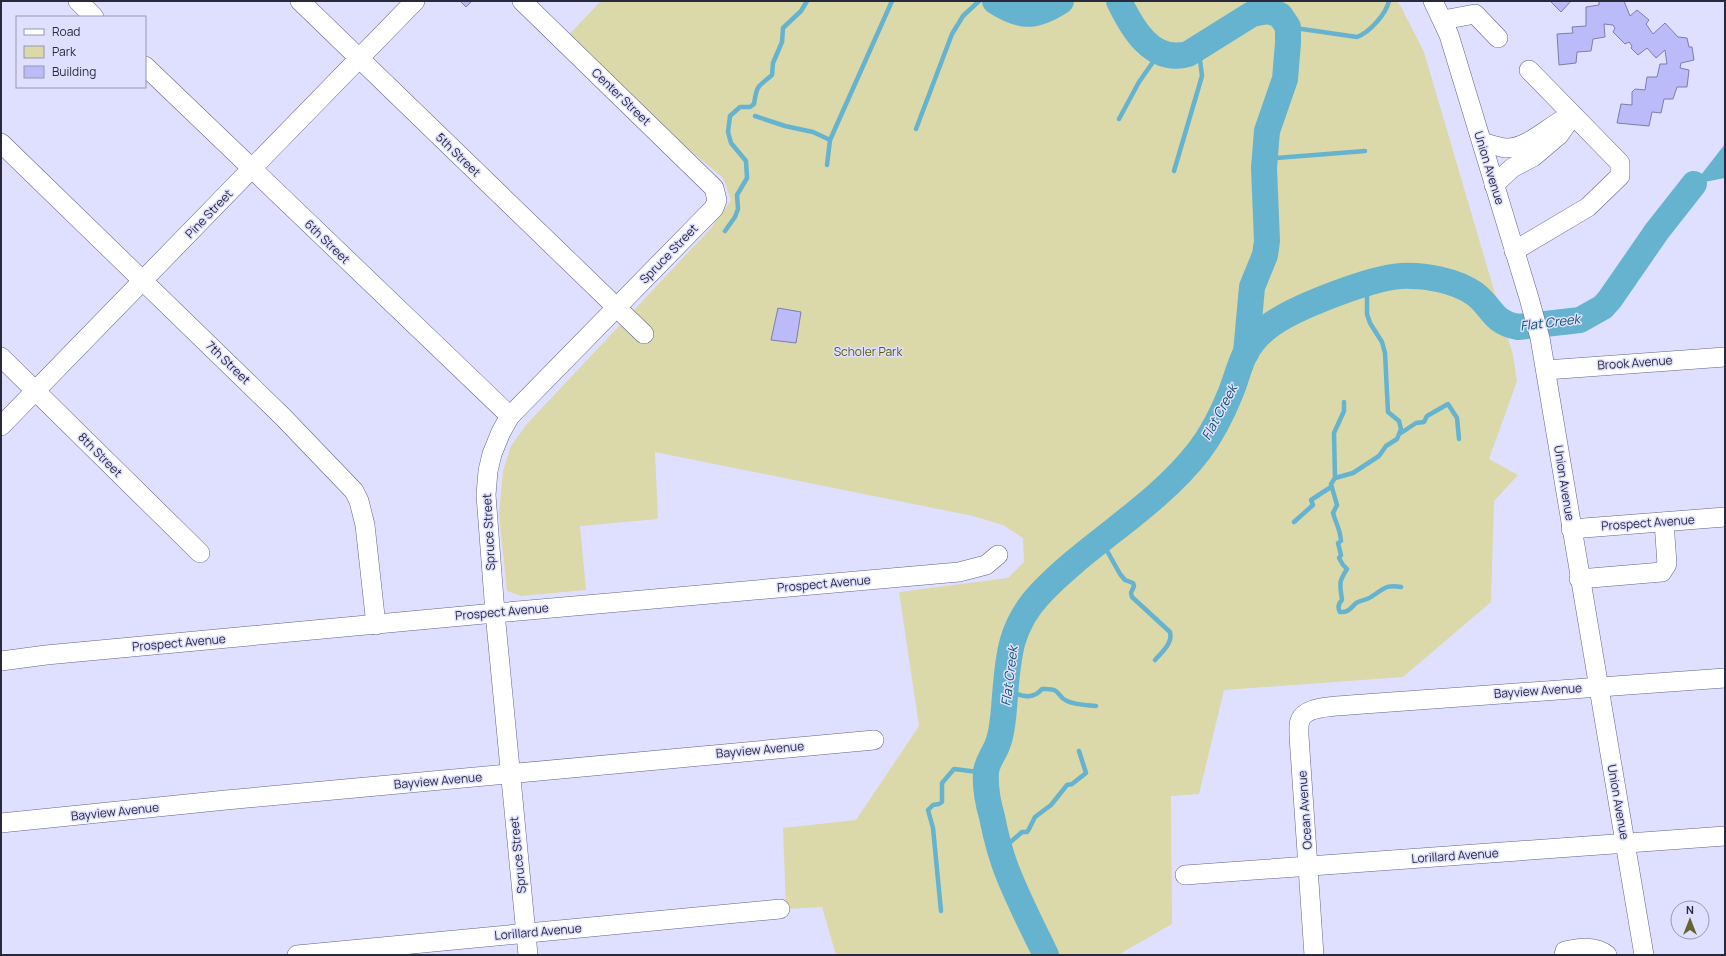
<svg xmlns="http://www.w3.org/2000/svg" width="1726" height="956" viewBox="0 0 1726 956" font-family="Manrope,sans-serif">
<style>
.green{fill:#dbd8a9}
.water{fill:#65b3cf}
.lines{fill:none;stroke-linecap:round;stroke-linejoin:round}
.stream{stroke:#65b3cf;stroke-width:4.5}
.river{stroke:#65b3cf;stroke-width:26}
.building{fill:#bbbbfa;stroke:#7d7dab}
.minor-casing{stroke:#63628e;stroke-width:20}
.minor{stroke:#fff;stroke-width:19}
.labels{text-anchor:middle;stroke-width:3;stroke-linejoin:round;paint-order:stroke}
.street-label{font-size:12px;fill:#29293c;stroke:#dfe0ff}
.park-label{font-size:12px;fill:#5f5906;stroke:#dfe0ff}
.water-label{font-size:13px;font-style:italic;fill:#105166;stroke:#dfe0ff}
</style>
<rect width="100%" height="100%" fill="#dfe0ff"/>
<path class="green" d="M 601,1 L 1396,1 L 1400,5 L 1424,52 L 1513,355 L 1517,381 L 1489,459 L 1518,475 L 1494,501 L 1491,602 L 1403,677 L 1224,690 L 1199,794 L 1171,796 L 1172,924 L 1118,955 L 836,955 L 822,907 L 786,909 L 783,828 L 856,820 L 919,726 L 899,592 L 1008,578 L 1024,562 L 1023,538 L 1003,525 L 973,516 L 655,452 L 658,519 L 580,526 L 586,590 L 521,596 L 507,591 L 499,514 L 503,471 L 511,446 L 526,425 L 712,227 L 731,200 L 723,178 L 562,42 Z"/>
<path class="water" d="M 1725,144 L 1725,178 L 1694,184 Z"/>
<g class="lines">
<g class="stream">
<path d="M 1254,1 L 1258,13"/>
<path d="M 1288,27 L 1357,37 C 1370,32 1386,14 1389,1"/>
<path d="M 755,116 L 785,126 L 813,132 L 830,140"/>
<path d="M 1119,119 L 1139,82 L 1160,52"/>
<path d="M 916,129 L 952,34 L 963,16 L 979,1"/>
<path d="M 1265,159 L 1365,151"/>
<path d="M 827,165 L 830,140 L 892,1"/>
<path d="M 1174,171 L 1202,76 L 1200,60 L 1195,49"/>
<path d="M 725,231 L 735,217 L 738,209 L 737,195 L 747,178 L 746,161 L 731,143 L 728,132 L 730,116 L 740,107 L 750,107 L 754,104 C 757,84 758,87 772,75 L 773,63 L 782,42 L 783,28 L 801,11 L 807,1"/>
<path d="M 1367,283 L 1367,314 L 1370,323 L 1382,342 L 1385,353 L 1388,412 L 1399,421 L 1401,429 L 1397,439 L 1386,446 L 1379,456 L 1353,473 L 1335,478 L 1331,484 L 1337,505 L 1333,513 C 1336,524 1340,528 1341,541 L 1338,543 L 1341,555 L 1339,558 L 1343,565 L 1347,569 C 1338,583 1340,584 1342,600 C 1339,603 1337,607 1340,612 C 1348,613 1351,608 1356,603 C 1361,600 1367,600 1371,597 C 1384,589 1385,584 1401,587"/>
<path d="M 1401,433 L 1416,423 L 1424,422 L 1427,416 L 1448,404 L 1457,418 L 1459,439"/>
<path d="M 1335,478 L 1334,433 L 1344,411 L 1344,402"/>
<path d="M 1294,522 L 1313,505 L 1311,500 L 1331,487"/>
<path d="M 1101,540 L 1120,574 L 1125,580 L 1133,583 L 1134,586 L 1131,593 L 1132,597 L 1170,632 C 1173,643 1162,652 1155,660"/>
<path d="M 1006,691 C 1020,694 1031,702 1042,689 C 1063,688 1055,696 1067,701 C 1075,705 1087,705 1096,706"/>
<path d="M 1000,851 L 1022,832 L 1027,832 L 1029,829 L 1035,817 L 1051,805 L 1067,785 L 1072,784 L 1086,773 L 1079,751"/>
<path d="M 941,911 L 933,828 L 928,810 L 933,805 L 939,804 L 942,802 L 942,783 L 954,769 L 986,773"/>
</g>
<g class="river">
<path d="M 995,1 C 1021,18 1035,18 1061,1"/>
<path d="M 1119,1 C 1132,28 1152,64 1188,54 L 1252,14 L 1268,11 L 1280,15 L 1288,27 L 1288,43 L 1285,79 L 1267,131 L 1264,168 L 1267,241 L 1265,255 L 1252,287 L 1246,353"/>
<path d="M 1046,955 C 1033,929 1020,903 1009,876 C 1001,857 996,837 992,817 C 988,803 985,786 986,772 C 987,761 995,753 998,743 C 1002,733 1003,720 1004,708 C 1008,663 1007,629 1040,594 C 1089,542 1155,508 1199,451 C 1212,434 1223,412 1231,392 C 1236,380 1239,366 1245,354 C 1251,343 1262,331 1272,324 C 1298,306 1371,278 1401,276 C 1425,275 1455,280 1475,294 C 1493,308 1492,322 1518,327 L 1580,320 L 1603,307 L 1610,299 L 1657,231 L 1694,184"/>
</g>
</g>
<g class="building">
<path d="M 460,1 L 472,1 L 466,7 Z"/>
<path d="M 1550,1 L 1571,1 L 1561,12 Z"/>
<path d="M 1599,1 L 1624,1 L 1630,16 L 1637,10 L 1649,20 L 1646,24 L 1653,34 L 1665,23 L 1678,37 L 1687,38 L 1689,47 L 1692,47 L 1694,60 L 1681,63 L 1680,68 L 1689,70 L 1687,87 L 1677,87 L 1673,99 L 1664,99 L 1661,113 L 1652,112 L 1649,126 L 1617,123 L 1621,104 L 1632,105 L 1632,92 L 1635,89 L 1645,90 L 1647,77 L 1657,77 L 1660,64 L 1667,64 L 1665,50 L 1656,58 L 1647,48 L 1638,55 L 1631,48 L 1632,46 L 1629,42 L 1625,44 L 1613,32 L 1615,28 L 1613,25 L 1604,24 L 1605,37 L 1593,39 L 1591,51 L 1577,52 L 1576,63 L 1559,65 L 1557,34 L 1573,33 L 1572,27 L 1586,26 L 1586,7 L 1599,5 Z"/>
<path d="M 778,308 L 801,312 L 796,343 L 771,340 Z"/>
</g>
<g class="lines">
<defs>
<g id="minor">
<path d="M 78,1 L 94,17"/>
<path d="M 300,1 L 644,334"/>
<path d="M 522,1 L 714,188 L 717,200 L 714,208 L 510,416 L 501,432 L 492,454 L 488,471 L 486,495 L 495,613 L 528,955"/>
<path d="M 1433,1 L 1449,35 L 1529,298 L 1540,338 L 1644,955"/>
<path d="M 1443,20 L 1475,14 L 1498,38"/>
<path d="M 145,66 L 510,416"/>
<path d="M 1482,142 C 1489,144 1498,147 1506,148 C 1526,149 1547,128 1564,119"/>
<path d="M 1,143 L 283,417 L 354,491 L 359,501 L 365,525 L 376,625"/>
<path d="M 1494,185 L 1512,168 L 1533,157 L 1559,135 L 1573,115"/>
<path d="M 1514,251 L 1588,207 L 1620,176 L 1620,163 L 1529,70"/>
<path d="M 1,357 L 200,553"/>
<path d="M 1546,370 L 1725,357"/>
<path d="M 1,426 L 415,1"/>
<path d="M 1571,529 L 1725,517"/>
<path d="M 1579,579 L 1662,572 L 1667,564 L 1664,522"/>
<path d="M 1,661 L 46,655 L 495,613 L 959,572 L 986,565 L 998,555"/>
<path d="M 1,823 L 226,800 L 874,740"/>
<path d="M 1185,875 L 1725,836"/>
<path d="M 297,955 L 780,909"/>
<path d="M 1314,955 L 1299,736 C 1299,730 1298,722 1302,717 C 1309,706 1338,706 1350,705 L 1725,678"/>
<path d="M 1564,955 L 1565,951 C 1580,948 1595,945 1607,955"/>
</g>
</defs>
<use href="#minor" class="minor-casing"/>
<use href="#minor" class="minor"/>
</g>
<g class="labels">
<g class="street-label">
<text transform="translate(621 97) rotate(44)" y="4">Center Street</text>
<text transform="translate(458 155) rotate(44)" y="4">5th Street</text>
<text transform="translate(1489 168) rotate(73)" y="4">Union Avenue</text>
<text transform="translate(209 214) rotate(-46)" y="4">Pine Street</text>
<text transform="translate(327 242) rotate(44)" y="4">6th Street</text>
<text transform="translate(669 254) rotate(-46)" y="4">Spruce Street</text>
<text transform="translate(228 363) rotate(44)" y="4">7th Street</text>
<text transform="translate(1635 363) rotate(-4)" y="4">Brook Avenue</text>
<text transform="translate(100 455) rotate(45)" y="4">8th Street</text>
<text transform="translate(1564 483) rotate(81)" y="4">Union Avenue</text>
<text transform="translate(1648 523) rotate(-4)" y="4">Prospect Avenue</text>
<text transform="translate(489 532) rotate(-93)" y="4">Spruce Street</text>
<text transform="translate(824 584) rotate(-5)" y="4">Prospect Avenue</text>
<text transform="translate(502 612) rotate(-5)" y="4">Prospect Avenue</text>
<text transform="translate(179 643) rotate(-5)" y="4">Prospect Avenue</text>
<text transform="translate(1538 691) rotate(-4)" y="4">Bayview Avenue</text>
<text transform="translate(760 750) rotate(-5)" y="4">Bayview Avenue</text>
<text transform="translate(438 781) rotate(-5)" y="4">Bayview Avenue</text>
<text transform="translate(1618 802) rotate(80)" y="4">Union Avenue</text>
<text transform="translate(1305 810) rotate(-94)" y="4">Ocean Avenue</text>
<text transform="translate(115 812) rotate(-6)" y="4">Bayview Avenue</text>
<text transform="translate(518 855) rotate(-96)" y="4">Spruce Street</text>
<text transform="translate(1455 856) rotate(-4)" y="4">Lorillard Avenue</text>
<text transform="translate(538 932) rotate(-5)" y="4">Lorillard Avenue</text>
</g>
<g class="park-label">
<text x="868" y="356">Scholer Park</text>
</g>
<g class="water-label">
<text transform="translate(1550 322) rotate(-7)" y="5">Flat Creek</text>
<text transform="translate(1219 412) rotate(-62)" y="5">Flat Creek</text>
<text transform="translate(1009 676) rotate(-83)" y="5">Flat Creek</text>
</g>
</g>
<rect width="1726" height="956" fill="none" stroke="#29293c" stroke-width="4"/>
<rect x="16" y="16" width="130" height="72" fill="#dfe0ff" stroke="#9697b1"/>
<rect x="24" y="29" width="20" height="6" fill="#ffffff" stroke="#9697b1"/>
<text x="52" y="36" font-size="12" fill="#29293c">Road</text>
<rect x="24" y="46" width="20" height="12" fill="#dbd8a9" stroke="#9697b1"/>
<text x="52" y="56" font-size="12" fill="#29293c">Park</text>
<rect x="24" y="66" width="20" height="12" fill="#bbbbfa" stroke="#9697b1"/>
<text x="52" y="76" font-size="12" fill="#29293c">Building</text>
<g transform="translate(1690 920)"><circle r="19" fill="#dfe0ff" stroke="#9697b1"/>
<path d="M0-3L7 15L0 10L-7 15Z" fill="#67632f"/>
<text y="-6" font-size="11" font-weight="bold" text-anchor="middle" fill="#29293c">N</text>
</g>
</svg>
